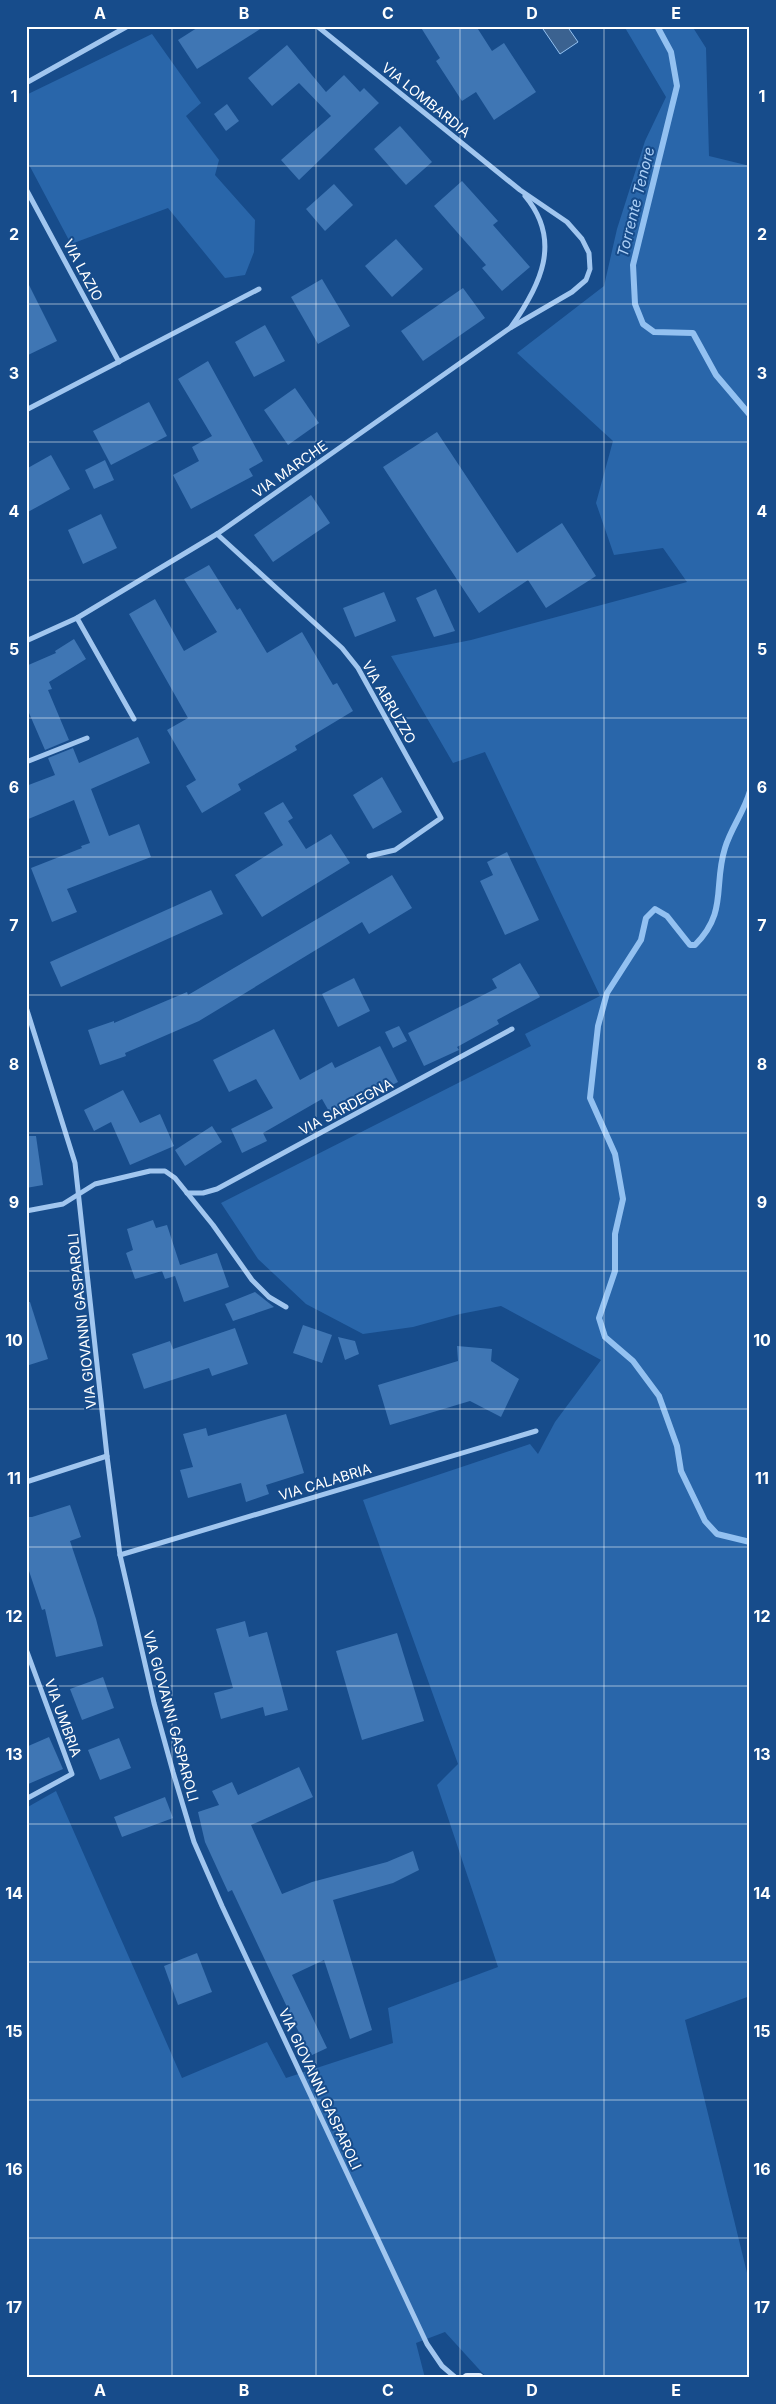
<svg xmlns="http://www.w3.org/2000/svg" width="776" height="2404" viewBox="0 0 776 2404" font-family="Inter,sans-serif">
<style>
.green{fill:#2966aa}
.water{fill:#3b6290;stroke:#93c1f1}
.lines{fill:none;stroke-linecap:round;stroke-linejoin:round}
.stream{stroke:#93c1f1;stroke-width:6}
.building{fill:#3f76b4}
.street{stroke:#a1c6ef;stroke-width:5}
.secondary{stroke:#cee2fa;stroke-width:10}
.grid{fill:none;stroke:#fff;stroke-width:1;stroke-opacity:0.55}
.labels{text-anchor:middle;stroke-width:4;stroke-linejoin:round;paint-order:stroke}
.street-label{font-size:14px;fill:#fff;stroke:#174c8b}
.water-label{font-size:15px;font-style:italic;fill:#accff6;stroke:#174c8b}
.neatline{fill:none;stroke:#fff;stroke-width:2}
.grid-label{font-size:16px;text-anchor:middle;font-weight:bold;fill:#fff}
</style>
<rect width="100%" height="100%" fill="#174c8b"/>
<g class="green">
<path d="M 624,26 L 692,26 L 706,48 L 709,156 L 750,166 L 750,1996 L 685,2020 L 750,2285 L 750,2378 L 487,2378 L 445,2332 L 416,2343 L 425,2378 L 26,2378 L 26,1808 L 56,1791 L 182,2078 L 267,2042 L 286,2078 L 393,2043 L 388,2008 L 498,1967 L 437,1785 L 458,1764 L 363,1500 L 530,1444 L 538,1454 L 555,1422 L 601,1360 L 501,1306 L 460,1314 L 413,1327 L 363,1334 L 306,1304 L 258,1259 L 221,1203 L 531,1046 L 525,1034 L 600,996 L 485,752 L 453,763 L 391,656 L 471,640 L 687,582 L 663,548 L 614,555 L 596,503 L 613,441 L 517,353 L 604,286 L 617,229 L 645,141 L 666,97 Z"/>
<path d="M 152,34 L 201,103 L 186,116 L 219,160 L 215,175 L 255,220 L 254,252 L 245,275 L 225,278 L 168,208 L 71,244 L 26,159 L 26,95 Z"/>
</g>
<path class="water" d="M 541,26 L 567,26 L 578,42 L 560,54 Z"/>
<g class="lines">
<g class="stream">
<path d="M 657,26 L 671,52 L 677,86 L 633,265 L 635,304 L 643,324 L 654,332 L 693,333 L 716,375 L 750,415"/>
<path d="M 750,791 C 744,812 731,828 725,848 C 713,886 728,912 695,945 L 690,945 L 667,916 L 655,909 L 646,918 L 641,940 L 607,993 L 598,1026 L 590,1098 L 615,1154 L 623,1199 L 615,1234 L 615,1271 L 599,1318 L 605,1337 L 633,1361 L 659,1396 L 677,1446 L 681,1471 L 705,1521 L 717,1534 L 750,1542"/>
</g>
</g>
<g class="building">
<path d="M 200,26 L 265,26 L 197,69 L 178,40 Z"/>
<path d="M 420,26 L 476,26 L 492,51 L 504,43 L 536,92 L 494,120 L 476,92 L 462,101 L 436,61 L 440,58 Z"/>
<path d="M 287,45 L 326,92 L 344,75 L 360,92 L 364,88 L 379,103 L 299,180 L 281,160 L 331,116 L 299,83 L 272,106 L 248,78 Z"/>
<path d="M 227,104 L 239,121 L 226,131 L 214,114 Z"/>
<path d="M 400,126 L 432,162 L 406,185 L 374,149 Z"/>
<path d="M 462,181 L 498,221 L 493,225 L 530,267 L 502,291 L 482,268 L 486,265 L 434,206 Z"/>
<path d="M 334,184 L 353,205 L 325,231 L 306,209 Z"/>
<path d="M 396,239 L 423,269 L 392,297 L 365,266 Z"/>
<path d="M 26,279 L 57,341 L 26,356 Z"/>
<path d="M 322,279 L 350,326 L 318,344 L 291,297 Z"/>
<path d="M 463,288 L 485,318 L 423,361 L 401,331 Z"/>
<path d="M 265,325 L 285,361 L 254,377 L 235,342 Z"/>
<path d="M 208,361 L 263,461 L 249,469 L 253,476 L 191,509 L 173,475 L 199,461 L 192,447 L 212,436 L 178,379 Z"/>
<path d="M 295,388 L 319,423 L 288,445 L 264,410 Z"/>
<path d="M 149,402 L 167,436 L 111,465 L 93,431 Z"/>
<path d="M 437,432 L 517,553 L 562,523 L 596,576 L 546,608 L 528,580 L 479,613 L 383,467 Z"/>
<path d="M 51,455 L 70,489 L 26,513 L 26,469 Z"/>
<path d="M 105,460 L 114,480 L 94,489 L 85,470 Z"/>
<path d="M 311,495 L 330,523 L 273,562 L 254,535 Z"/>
<path d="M 101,514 L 117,548 L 83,564 L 68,530 Z"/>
<path d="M 209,565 L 237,610 L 240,608 L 267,653 L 302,632 L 333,685 L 337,683 L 353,711 L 295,746 L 297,750 L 238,784 L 241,790 L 202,813 L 186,786 L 196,780 L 167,730 L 188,718 L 129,614 L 155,599 L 184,651 L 217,632 L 184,579 Z"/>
<path d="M 436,589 L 455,631 L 434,637 L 416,598 Z"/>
<path d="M 384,592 L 396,621 L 355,637 L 343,608 Z"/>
<path d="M 74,639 L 86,659 L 49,682 L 52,689 L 48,690 L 69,740 L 45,750 L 26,706 L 26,666 L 56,653 L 55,651 Z"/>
<path d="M 138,737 L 150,763 L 91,789 L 109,836 L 139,824 L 151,857 L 67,889 L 77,912 L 52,922 L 31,868 L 82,848 L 81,846 L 90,843 L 74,800 L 26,820 L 26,786 L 55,775 L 48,758 L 73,748 L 79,763 Z"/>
<path d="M 382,777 L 402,812 L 373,829 L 353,795 Z"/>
<path d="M 283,802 L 293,818 L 288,821 L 306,849 L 331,834 L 350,863 L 262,917 L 235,875 L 283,845 L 264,813 Z"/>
<path d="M 507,852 L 539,920 L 505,935 L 480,881 L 493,875 L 487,862 Z"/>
<path d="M 392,875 L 412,908 L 369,934 L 362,922 L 199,1021 L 125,1053 L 126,1056 L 100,1065 L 88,1030 L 114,1021 L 114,1023 L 187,992 L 188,995 Z"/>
<path d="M 211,890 L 223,914 L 61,987 L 50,962 Z"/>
<path d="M 520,963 L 540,997 L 497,1020 L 499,1024 L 457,1047 L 459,1050 L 424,1066 L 408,1033 L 497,988 L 492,979 Z"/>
<path d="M 354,978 L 370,1011 L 338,1027 L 322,994 Z"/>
<path d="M 399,1026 L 407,1041 L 393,1048 L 385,1032 Z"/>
<path d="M 274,1029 L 300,1080 L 332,1062 L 335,1068 L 380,1046 L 398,1082 L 372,1095 L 370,1090 L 330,1113 L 322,1099 L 263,1133 L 267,1141 L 242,1153 L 231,1129 L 273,1108 L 256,1079 L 229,1092 L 213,1060 Z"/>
<path d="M 123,1090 L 140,1123 L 160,1114 L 174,1146 L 130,1165 L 111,1122 L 94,1131 L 84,1110 Z"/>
<path d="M 212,1126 L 222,1142 L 185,1166 L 175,1150 Z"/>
<path d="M 26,1136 L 36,1136 L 43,1185 L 26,1188 Z"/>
<path d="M 153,1220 L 156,1228 L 167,1225 L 180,1265 L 217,1253 L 229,1287 L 184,1302 L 175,1276 L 165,1279 L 162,1271 L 135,1279 L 126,1253 L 133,1250 L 127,1229 Z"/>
<path d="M 255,1292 L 274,1307 L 233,1321 L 225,1304 Z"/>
<path d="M 26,1302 L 30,1302 L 48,1359 L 26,1366 Z"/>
<path d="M 303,1325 L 332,1335 L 322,1363 L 293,1353 Z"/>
<path d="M 235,1328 L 248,1364 L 212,1376 L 209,1368 L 144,1389 L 132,1354 L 170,1341 L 173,1349 Z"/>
<path d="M 338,1337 L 355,1341 L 359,1354 L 345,1360 Z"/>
<path d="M 457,1346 L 492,1349 L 491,1361 L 519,1379 L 501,1417 L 470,1401 L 390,1425 L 378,1385 L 458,1361 Z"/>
<path d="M 286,1414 L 304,1473 L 266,1485 L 269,1494 L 246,1502 L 241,1483 L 188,1498 L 180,1470 L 193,1467 L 183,1434 L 206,1428 L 208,1436 Z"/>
<path d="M 70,1505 L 81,1537 L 70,1541 L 96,1619 L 103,1646 L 56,1657 L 45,1609 L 42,1610 L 26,1562 L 26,1517 L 32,1517 Z"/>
<path d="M 245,1621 L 249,1637 L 267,1632 L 288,1710 L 265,1716 L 263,1707 L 221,1719 L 214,1693 L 233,1688 L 216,1629 Z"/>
<path d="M 397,1633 L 424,1721 L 362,1740 L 336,1651 Z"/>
<path d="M 103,1677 L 114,1708 L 82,1720 L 70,1689 Z"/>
<path d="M 49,1737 L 63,1769 L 26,1785 L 26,1747 Z"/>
<path d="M 119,1738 L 131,1768 L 100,1780 L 88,1750 Z"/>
<path d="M 299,1767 L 313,1797 L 251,1825 L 282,1894 L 312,1882 L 387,1862 L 413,1851 L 419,1870 L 393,1883 L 333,1900 L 372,2030 L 350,2039 L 324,1960 L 292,1975 L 327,2048 L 310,2056 L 232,1890 L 228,1892 L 205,1842 L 198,1812 L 219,1805 L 212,1791 L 232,1782 L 238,1795 Z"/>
<path d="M 165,1797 L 173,1818 L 122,1837 L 114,1817 Z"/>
<path d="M 197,1953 L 212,1992 L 178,2005 L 164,1966 Z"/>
</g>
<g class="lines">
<g class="street">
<path d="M 26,83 L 128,26"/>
<path d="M 26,189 L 119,362"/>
<path d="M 511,327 C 540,286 563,241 525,196"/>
<path d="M 26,410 L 259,289"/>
<path d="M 217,534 L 342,648 L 358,668 L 441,818 L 395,850 L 369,856"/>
<path d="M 77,618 L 134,719"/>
<path d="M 26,641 L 77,618 L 217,534 L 510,328 L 572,292 L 586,280 L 590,269 L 589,253 L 582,239 L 567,222 L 520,190 L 317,26"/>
<path d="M 26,762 L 87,738"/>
<path d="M 26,1007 L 75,1163 L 107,1456 L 120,1555 L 154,1703 L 173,1772 L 194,1842 L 222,1906 L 427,2344 L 442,2366 L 456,2378"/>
<path d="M 187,1193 L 203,1193 L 217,1189 L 512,1029"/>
<path d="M 26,1211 L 63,1204 L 95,1184 L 150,1171 L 165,1171 L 175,1178 L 213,1225 L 252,1280 L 269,1297 L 286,1307"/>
<path d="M 26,1482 L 107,1456"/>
<path d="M 120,1555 L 536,1431"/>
<path d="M 26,1649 L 72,1774 L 26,1799"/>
</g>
<path class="secondary" d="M 467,2378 L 479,2378"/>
</g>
<path class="grid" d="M 172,26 L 172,2378M 316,26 L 316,2378M 460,26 L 460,2378M 604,26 L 604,2378M 26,166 L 750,166M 26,304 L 750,304M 26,442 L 750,442M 26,580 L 750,580M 26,718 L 750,718M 26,857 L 750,857M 26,995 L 750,995M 26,1133 L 750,1133M 26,1271 L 750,1271M 26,1409 L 750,1409M 26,1547 L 750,1547M 26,1686 L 750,1686M 26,1824 L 750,1824M 26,1962 L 750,1962M 26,2100 L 750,2100M 26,2238 L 750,2238"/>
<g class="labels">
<g class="street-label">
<text transform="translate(426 100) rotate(39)" y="5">VIA LOMBARDIA</text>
<text transform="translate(83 270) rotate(62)" y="5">VIA LAZIO</text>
<text transform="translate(290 469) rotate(-35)" y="5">VIA MARCHE</text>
<text transform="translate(389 702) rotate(60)" y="5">VIA ABRUZZO</text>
<text transform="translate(346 1107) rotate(-28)" y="5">VIA SARDEGNA</text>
<text transform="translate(82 1321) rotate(-96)" y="5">VIA GIOVANNI GASPAROLI</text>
<text transform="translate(325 1482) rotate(-17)" y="5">VIA CALABRIA</text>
<text transform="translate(171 1716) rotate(75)" y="5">VIA GIOVANNI GASPAROLI</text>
<text transform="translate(63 1718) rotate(70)" y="5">VIA UMBRIA</text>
<text transform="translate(320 2089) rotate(65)" y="5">VIA GIOVANNI GASPAROLI</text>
</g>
<g class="water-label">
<text transform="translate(636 202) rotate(-76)" y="5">Torrente Tenore</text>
</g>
</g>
<rect width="776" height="2404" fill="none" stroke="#174c8b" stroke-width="55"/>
<rect x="28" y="28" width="720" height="2348" class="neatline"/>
<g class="grid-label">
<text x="100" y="19">A</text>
<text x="244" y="19">B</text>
<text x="388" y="19">C</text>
<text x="532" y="19">D</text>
<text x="676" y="19">E</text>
<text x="14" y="102">1</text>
<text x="762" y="102">1</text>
<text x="14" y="240">2</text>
<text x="762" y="240">2</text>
<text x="14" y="379">3</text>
<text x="762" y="379">3</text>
<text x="14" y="517">4</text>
<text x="762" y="517">4</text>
<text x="14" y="655">5</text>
<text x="762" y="655">5</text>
<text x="14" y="793">6</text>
<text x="762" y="793">6</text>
<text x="14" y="931">7</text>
<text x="762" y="931">7</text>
<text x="14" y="1070">8</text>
<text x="762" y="1070">8</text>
<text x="14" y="1208">9</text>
<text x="762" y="1208">9</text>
<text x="14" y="1346">10</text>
<text x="762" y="1346">10</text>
<text x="14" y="1484">11</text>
<text x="762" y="1484">11</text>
<text x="14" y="1622">12</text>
<text x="762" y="1622">12</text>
<text x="14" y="1760">13</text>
<text x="762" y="1760">13</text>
<text x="14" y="1899">14</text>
<text x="762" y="1899">14</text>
<text x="14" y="2037">15</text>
<text x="762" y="2037">15</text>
<text x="14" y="2175">16</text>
<text x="762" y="2175">16</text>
<text x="14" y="2313">17</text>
<text x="762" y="2313">17</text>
<text x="100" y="2396">A</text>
<text x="244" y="2396">B</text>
<text x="388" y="2396">C</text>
<text x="532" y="2396">D</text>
<text x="676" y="2396">E</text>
</g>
</svg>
